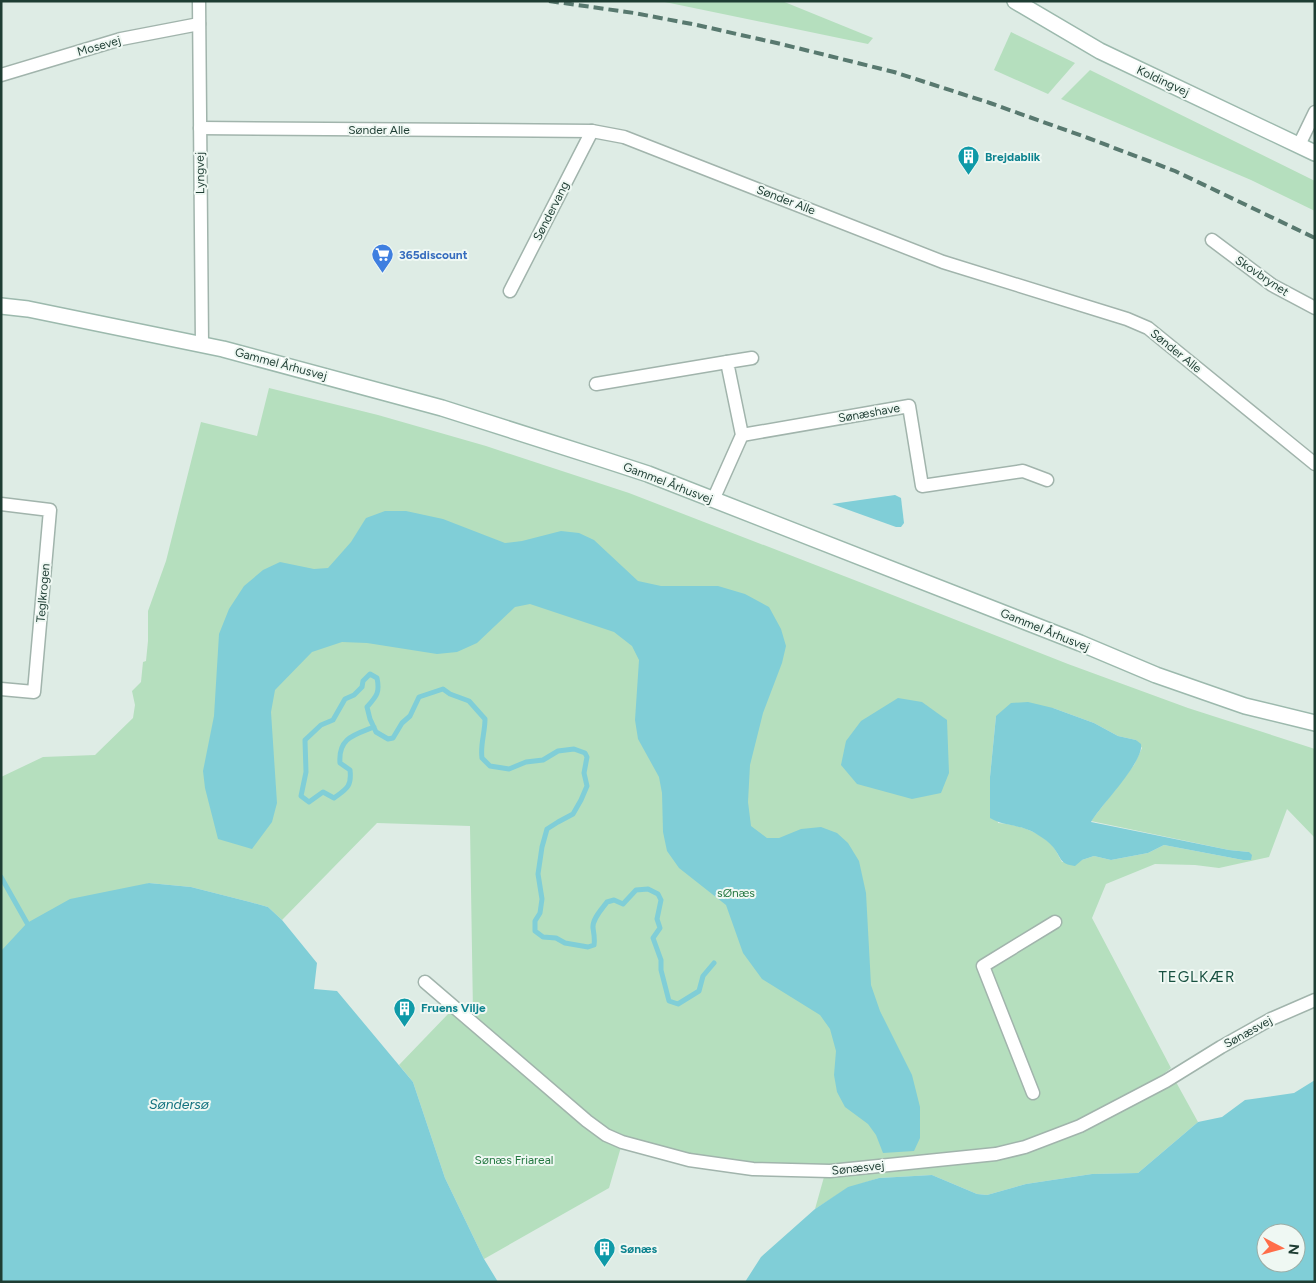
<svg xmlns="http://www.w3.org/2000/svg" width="1316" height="1283" viewBox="0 0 1316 1283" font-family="Figtree,sans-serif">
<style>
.green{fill:#b5dfbe;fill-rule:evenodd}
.water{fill:#80ced7;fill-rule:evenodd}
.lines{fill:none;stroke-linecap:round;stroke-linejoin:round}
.stream{stroke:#80ced7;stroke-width:5}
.street-casing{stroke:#a1b4ac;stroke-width:15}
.secondary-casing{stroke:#9cb9ad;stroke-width:18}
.street{stroke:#fff;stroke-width:12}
.secondary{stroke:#fff;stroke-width:15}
.rail{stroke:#58796f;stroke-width:4;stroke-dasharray:10 5;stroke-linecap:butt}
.labels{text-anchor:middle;stroke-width:4;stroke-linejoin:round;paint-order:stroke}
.street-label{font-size:12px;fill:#1e3d33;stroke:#eff8f3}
.culture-label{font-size:12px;font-weight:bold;fill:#0d838f;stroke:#eff8f3;text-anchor:start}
.shop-label{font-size:12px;font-weight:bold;fill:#366cbe;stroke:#eff8f3;text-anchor:start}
.park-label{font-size:12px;fill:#247841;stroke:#eff8f3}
.water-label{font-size:14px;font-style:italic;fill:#12727f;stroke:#eff8f3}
.quarter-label{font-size:15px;letter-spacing:1px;fill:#185141;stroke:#eff8f3}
</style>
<rect width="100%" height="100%" fill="#deece5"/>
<g class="green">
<path d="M 660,1 L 782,1 L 873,38 L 868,44 Z"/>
<path d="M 1011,32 L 1075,63 L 1048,94 L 994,70 Z"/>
<path d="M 1090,70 L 1315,181 L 1315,211 L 1251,180 L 1061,99 Z"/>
<path d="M 269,388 L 378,415 L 486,446 L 629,493 L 862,583 L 1068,664 L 1188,708 L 1315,749 L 1315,838 L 1287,809 L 1269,857 L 1219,868 L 1195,865 L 1155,864 L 1106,884 L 1092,918 L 1171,1068 L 1152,1083 L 1059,1131 L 1001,1148 L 838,1164 L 789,1166 L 756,1164 L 677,1152 L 649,1144 L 608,1131 L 477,1020 L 473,1013 L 470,826 L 377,823 L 282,920 L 268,907 L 250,902 L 191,887 L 149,883 L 1,954 L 1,777 L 43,757 L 95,755 L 133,718 L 135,705 L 132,691 L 141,682 L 143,662 L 146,661 L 148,641 L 148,611 L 166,561 L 201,422 L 257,436 ZM 1053,708 L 1094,723 L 1118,736 L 1136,740 L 1142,748 L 1134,765 L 1091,821 L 1229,850 L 1249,852 L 1243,860 L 1164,845 L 1148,853 L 1111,860 L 1094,856 L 1082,860 L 1062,862 C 1059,857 1056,850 1052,845 C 1037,830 1018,825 998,823 L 990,777 L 996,716 Z"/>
<path d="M 449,1013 L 454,1013 L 621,1147 L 609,1188 L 484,1259 L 445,1178 L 413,1082 L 399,1065 Z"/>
<path d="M 1176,1082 L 1198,1122 L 1138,1173 L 1092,1174 L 1026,1184 L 987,1195 L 977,1194 L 932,1175 L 879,1178 L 848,1188 L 815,1209 L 824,1177 L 1042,1147 L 1071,1136 Z"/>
</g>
<g class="water">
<path d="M 895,495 L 901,498 L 904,523 L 901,527 L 896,527 L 832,504 Z"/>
<path d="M 385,511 L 406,511 L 443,519 L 505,543 L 522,541 L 561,531 L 579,533 L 594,540 L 638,581 L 661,586 L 718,586 L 745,594 L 769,607 L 781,629 L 786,646 L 782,663 L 763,713 L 750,765 L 748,802 L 751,826 L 767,838 L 779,838 L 801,829 L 821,827 L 837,833 L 848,843 L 859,861 L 866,893 L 871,985 L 880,1011 L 912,1075 L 920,1107 L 920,1138 L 914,1151 L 883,1153 L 876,1135 L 868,1124 L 845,1107 L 837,1092 L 834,1075 L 836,1051 L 830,1029 L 820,1015 L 762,979 L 743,953 L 726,905 L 679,868 L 667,851 L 663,832 L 662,793 L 659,777 L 638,739 L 635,720 L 639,660 L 632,646 L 614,632 L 530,604 L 515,607 L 477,643 L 457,652 L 437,654 L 367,643 L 342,642 L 312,652 L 275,690 L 271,712 L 277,803 L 272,822 L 252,849 L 218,839 L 205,788 L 203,771 L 214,716 L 219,634 L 229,609 L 244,586 L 263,570 L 280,562 L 314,569 L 328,568 L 351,542 L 366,518 Z"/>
<path d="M 898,698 L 922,702 L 947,720 L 949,773 L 941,793 L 912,799 L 857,784 L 841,765 L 846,741 L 861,721 Z"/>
<path d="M 1028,702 L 1053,708 L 1094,723 L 1118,736 L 1136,740 L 1141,744 C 1144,762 1101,805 1091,822 L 1229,850 L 1249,852 L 1252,855 L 1251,860 L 1243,860 L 1164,845 L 1148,853 L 1111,860 L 1094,856 L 1082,860 L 1075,866 C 1059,864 1062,858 1053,847 C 1049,842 1043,838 1038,835 C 1023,824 1005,827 990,818 L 990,777 L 996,716 L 1011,703 Z"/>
<path d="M 149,883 L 191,887 L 250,902 L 268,907 L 282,920 L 317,963 L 314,989 L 337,991 L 413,1082 L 445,1178 L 484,1259 L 498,1282 L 1,1282 L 1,951 L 27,923 L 70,899 Z"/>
<path d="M 1315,1080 L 1315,1282 L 745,1282 L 761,1257 L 815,1209 L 848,1187 L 879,1178 L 932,1175 L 977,1194 L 987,1195 L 1026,1184 L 1092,1174 L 1138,1173 L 1198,1122 L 1222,1117 L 1245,1100 L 1294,1093 ZM 1266,1233 L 1296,1233 L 1296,1263 L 1266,1263 Z"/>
</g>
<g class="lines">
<g class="stream">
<path d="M 374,727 C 354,735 338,738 340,763 L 350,770 C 352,787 346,789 334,798 L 323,792 L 309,802 L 301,796 L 306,772 L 305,740 L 321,725 L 333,720 L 345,699 L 354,695 L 362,687 L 363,681 L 370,674 L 377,678 C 380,692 377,696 367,707 L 370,719 L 376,732 L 388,739 L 393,738 L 402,723 L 410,716 L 419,697 L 443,689 L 450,694 L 469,701 L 485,719 C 485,733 480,745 482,758 L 490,766 L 509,769 L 526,762 L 543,760 L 558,751 L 574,749 L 585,753 L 587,757 L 584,773 L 587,786 L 581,800 L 573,814 L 558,822 L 547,829 L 542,847 L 538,874 L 542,899 L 540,913 L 535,921 L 535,931 L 543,937 L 556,938 L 565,943 L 588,947 L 594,945 C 595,939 594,934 593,928 C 592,919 602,909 607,902 L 614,900 L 623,904 L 636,890 L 648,889 L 658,894 L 661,900 L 657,919 L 660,928 L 653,938 L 661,960 L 661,970 L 669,1001 L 678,1004 L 699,991 L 703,976 L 714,963"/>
<path d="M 1,877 L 27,923"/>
</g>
<defs>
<g id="street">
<path d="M 199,1 L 202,344"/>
<path d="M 1,75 L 121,39 L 199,24"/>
<path d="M 200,128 L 592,131 L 624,137 L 943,262 L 1127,319 L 1148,328 L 1315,464"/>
<path d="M 1299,145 L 1315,112"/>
<path d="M 1212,240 L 1272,285 L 1315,308"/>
<path d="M 510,291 L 592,131"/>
<path d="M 596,384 L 727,362"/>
<path d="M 742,435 L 909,406 L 922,486 L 1023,471 L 1047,480"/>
<path d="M 713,500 L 742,435 L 727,362 L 752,358"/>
<path d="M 1,504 L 50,510 L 34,692 L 1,689"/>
<path d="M 425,982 L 587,1121 L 606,1135 L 622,1142 L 689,1160 L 753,1169 L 830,1171 L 996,1154 L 1025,1147 L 1080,1126 L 1166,1081 L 1221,1047 L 1271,1019 L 1315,1000"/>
<path d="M 1033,1093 L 983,966 L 1055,922"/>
</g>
<g id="secondary">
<path d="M 1015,1 L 1100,51 L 1315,153"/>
<path d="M 1,306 L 28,309 L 223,349 L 442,408 L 602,459 L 648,474 L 1080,643 L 1156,675 L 1245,706 L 1315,723"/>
</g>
</defs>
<use href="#street" class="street-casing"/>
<use href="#secondary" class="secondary-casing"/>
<use href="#street" class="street"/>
<use href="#secondary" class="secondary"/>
<path class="rail" d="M 549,1 L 634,13 L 697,25 L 781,44 L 894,72 L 990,103 L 1088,138 L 1175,171 L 1315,238"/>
</g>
<defs>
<symbol id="building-pin" viewBox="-11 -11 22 30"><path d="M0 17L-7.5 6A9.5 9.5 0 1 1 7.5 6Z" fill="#0f9aa8" stroke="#eff8f3"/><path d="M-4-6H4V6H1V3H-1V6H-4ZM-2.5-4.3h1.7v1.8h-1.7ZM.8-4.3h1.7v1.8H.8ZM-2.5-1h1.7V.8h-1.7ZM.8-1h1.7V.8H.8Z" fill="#fff"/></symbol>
<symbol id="supermarket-pin" viewBox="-11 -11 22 30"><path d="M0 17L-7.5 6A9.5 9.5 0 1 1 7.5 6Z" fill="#3f7fe0" stroke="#eff8f3"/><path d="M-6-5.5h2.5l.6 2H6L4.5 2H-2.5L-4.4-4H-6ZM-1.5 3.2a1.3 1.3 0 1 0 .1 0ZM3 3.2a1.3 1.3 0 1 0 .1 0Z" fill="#fff"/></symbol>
</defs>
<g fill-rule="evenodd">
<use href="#building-pin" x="956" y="144" width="25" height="34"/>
<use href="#supermarket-pin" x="370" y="242" width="25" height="34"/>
<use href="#building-pin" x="392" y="996" width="25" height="34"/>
<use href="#building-pin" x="592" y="1236" width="25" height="34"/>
</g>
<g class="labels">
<g class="street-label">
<text transform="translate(99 46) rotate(-16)" y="4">Mosevej</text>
<text transform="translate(1163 81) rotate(25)" y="4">Koldingvej</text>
<text x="379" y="134">Sønder Alle</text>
<text transform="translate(200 173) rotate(-91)" y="4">Lyngvej</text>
<text transform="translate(786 200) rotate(21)" y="4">Sønder Alle</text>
<text transform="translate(551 211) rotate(-63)" y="4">Søndervang</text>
<text transform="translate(1262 276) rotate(34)" y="4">Skovbrynet</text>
<text transform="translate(1176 351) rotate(39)" y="4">Sønder Alle</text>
<text transform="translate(281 364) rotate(15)" y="4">Gammel Århusvej</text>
<text transform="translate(869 413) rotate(-10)" y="4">Sønæshave</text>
<text transform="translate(668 483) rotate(21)" y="4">Gammel Århusvej</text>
<text transform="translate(43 593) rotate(-85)" y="4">Teglkrogen</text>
<text transform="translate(1045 630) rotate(22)" y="4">Gammel Århusvej</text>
<text transform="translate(1248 1032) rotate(-29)" y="4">Sønæsvej</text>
<text transform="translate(858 1168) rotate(-6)" y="4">Sønæsvej</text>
</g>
<g class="culture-label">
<text x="985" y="161">Brejdablik</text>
<text x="421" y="1012">Fruens Vilje</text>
<text x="620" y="1253">Sønæs</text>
</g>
<g class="shop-label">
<text x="399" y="259">365discount</text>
</g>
<g class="park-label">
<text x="736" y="897">sØnæs</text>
<text x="514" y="1164">Sønæs Friareal</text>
</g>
<g class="water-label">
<text x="179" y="1109">Søndersø</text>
</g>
<g class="quarter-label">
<text x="1197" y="982">TEGLKÆR</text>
</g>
</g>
<rect width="1316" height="1283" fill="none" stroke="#1e3d33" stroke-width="5"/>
<g transform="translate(1281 1248) rotate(96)"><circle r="24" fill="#eff8f3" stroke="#9bada6"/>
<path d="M0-4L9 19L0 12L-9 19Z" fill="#ff6d49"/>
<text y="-8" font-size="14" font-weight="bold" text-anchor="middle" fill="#1e3d33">N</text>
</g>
</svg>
